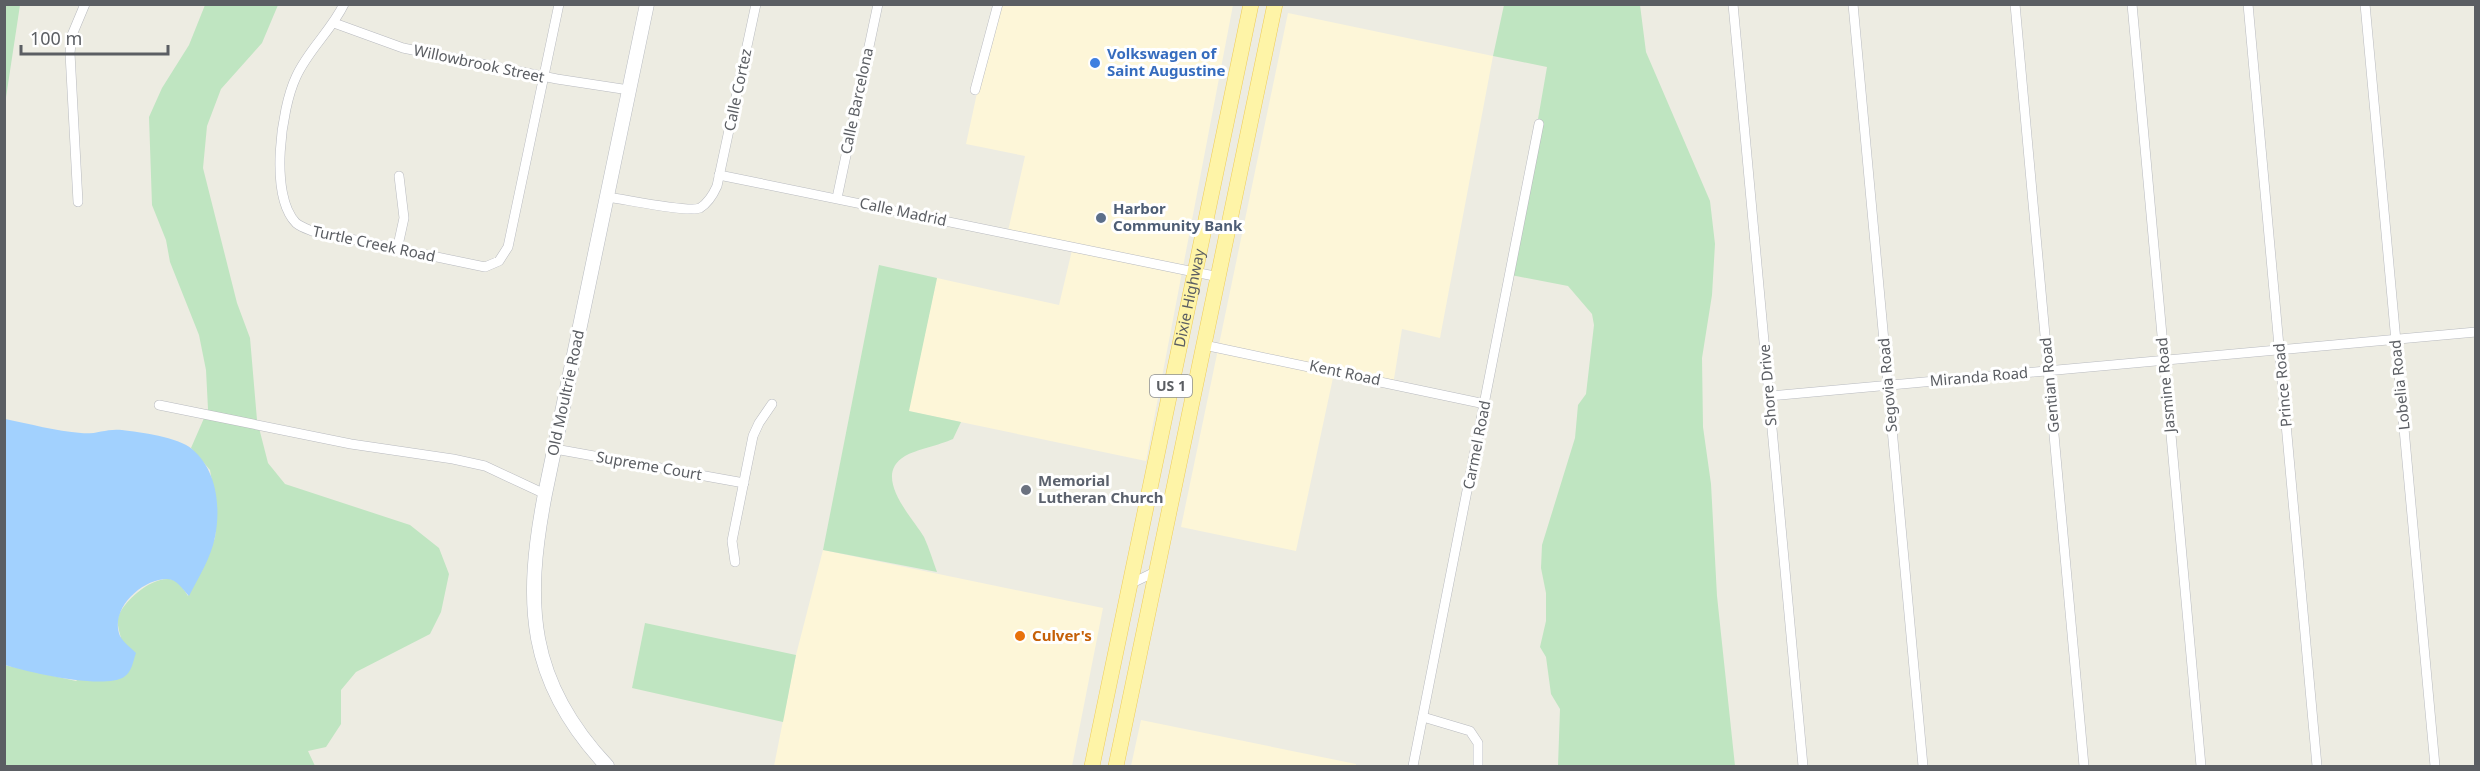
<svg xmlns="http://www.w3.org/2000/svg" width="2480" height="771" viewBox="0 0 2480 771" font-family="'Noto Sans',sans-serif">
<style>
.commercial{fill:#fdf6d8}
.green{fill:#bfe5c1}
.water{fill:#a2d1fe}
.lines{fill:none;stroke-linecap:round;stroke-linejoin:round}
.street-casing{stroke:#b8babf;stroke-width:10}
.secondary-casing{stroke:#b8bbc1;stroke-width:15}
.primary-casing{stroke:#efcd5a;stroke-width:16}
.street{stroke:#fff;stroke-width:9}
.secondary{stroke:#fff;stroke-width:14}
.primary{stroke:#fef4a7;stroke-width:15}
.shop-dot{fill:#3f7fe0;stroke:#fff;stroke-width:2}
.service-dot{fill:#5c6f8a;stroke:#fff;stroke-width:2}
.worship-dot{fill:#6b7280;stroke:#fff;stroke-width:2}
.food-dot{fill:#e8710a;stroke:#fff;stroke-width:2}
.labels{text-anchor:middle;stroke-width:6;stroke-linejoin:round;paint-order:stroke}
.shield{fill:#fff;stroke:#8c8e92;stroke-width:1.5}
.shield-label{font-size:14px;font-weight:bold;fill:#5b5e63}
.shop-label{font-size:15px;font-weight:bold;fill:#366cbe;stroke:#fff;text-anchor:start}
.street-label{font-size:15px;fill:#5b5e63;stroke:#fff}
.service-label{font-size:15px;font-weight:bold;fill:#4e5e75;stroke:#fff;text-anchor:start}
.worship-label{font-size:15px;font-weight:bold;fill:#5b616d;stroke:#fff;text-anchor:start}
.food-label{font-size:15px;font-weight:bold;fill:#c56008;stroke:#fff;text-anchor:start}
</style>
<rect width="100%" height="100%" fill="#edece2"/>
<g class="commercial">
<path d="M 996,5 L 1233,5 L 1146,461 L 908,411 L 937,278 L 1059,305 L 1073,246 L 1008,231 L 1025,156 L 966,144 Z"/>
<path d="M 1288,13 L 1493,56 L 1440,338 L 1402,329 L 1393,385 L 1334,373 L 1296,551 L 1181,527 Z"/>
<path d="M 823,550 L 1103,608 L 1072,766 L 774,766 L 796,655 Z"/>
<path d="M 1141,720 L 1356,764 L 1356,766 L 1131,766 Z"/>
</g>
<g class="green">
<path d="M 5,4 L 20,5 L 5,104 L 4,5 Z"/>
<path d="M 205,5 L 278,5 L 262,43 L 221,89 L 207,126 L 203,168 L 237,303 L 250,338 L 257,420 L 268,463 L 285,484 L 410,525 L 439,548 L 449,574 L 441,612 L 430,634 L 356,672 L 341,690 L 341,724 L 326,747 L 308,751 L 315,766 L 5,766 L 4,665 L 76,681 L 121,638 C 119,630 116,622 119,615 C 125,599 158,571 176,581 C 180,584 185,591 188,596 L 215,538 L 217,511 L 210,470 L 191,448 L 208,409 L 206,370 L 199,335 L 170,262 L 166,240 L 152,205 L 149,117 L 162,88 L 189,45 Z"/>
<path d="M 1504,5 L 1640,5 L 1646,52 L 1710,201 L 1715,244 L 1712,295 L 1702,358 L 1703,427 L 1711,484 L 1717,596 L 1735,766 L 1558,766 L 1560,709 L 1551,694 L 1546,657 L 1540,647 L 1546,621 L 1546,593 L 1541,568 L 1542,545 L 1575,438 L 1578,405 L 1586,394 L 1594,325 L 1592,314 L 1568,286 L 1511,275 L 1547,67 L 1493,56 Z"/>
<path d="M 879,265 L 937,278 L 909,411 L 961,422 L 953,439 C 940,445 915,450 905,456 C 871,476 913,518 924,537 C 929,548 933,561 937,572 L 823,550 Z"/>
<path d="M 645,623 L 796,655 L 783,722 L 632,688 Z"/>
</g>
<path class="water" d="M 5,419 C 30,424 56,431 81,433 C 95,435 107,428 122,430 C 140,432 178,437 192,449 C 217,470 221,507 215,537 C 211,558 198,578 189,596 C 183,590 177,579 167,579 C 142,579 109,609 120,636 C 123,642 131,648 136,653 C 133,661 132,672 124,677 C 103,690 28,672 5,665 Z"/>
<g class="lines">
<defs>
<g id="street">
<path d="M 344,4 C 331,31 308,50 296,77 C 281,109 269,195 296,223 C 301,227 307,229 312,231 L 485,267 L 499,261 L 508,247 L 559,4"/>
<path d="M 1733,4 L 1803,766"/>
<path d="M 1853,4 L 1923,766"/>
<path d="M 2015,4 L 2084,766"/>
<path d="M 2132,4 L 2201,766"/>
<path d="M 2248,4 L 2317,766"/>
<path d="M 2365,4 L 2435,766"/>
<path d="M 334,23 L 403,48 L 557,79 L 629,90"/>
<path d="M 975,90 L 998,4"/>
<path d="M 719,175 L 1219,277"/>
<path d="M 607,197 C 624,199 688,213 700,208 C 708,203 713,195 717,186 L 756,4"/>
<path d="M 837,198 L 878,4"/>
<path d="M 78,202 L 70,53 L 72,35 L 85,4"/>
<path d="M 397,250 L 404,218 L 399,176"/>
<path d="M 1204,345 L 1485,404"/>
<path d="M 1769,396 L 2476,332"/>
<path d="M 159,405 L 351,444 L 453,459 L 485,466 L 545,494"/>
<path d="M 555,449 L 744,483"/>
<path d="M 735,562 L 732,541 L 753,436 L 759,423 L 772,404"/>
<path d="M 1130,584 L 1157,571"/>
<path d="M 1423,717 L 1470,731 L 1478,743 L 1478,766"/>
<path d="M 1413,766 L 1539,124"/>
</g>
<path id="secondary" d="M 607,766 C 527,681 524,603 545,494 L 647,4"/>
<g id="primary">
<path id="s1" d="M 1092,766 L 1251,4"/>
<path d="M 1116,766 L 1275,4"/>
</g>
</defs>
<use href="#street" class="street-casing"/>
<use href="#secondary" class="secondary-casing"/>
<use href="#primary" class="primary-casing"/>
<use href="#street" class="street"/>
<use href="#secondary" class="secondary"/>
<use href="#primary" class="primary"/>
</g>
<circle class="shop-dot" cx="1095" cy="63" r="6"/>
<circle class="service-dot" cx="1101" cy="218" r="6"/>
<circle class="worship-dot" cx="1026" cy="490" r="6"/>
<circle class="food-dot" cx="1020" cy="636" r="6"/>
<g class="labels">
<rect class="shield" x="1150" y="375" width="42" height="22" rx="4.5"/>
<g class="shield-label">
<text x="1171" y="391">US 1</text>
</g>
<g class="shop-label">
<text x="1107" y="59">Volkswagen of<tspan x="1107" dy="17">Saint Augustine</tspan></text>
</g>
<g class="street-label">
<text transform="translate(479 64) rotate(12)" y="5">Willowbrook Street</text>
<text transform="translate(738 90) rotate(-78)" y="5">Calle Cortez</text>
<text transform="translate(857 101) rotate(-78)" y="5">Calle Barcelona</text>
<text transform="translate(903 212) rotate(12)" y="5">Calle Madrid</text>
<text transform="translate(374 244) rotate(12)" y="5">Turtle Creek Road</text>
<text dy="5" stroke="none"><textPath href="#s1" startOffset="478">Dixie Highway</textPath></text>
<text transform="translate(1345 373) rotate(12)" y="5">Kent Road</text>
<text transform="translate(1979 377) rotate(-5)" y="5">Miranda Road</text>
<text transform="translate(1768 385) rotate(-95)" y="5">Shore Drive</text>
<text transform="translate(1888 385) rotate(-95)" y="5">Segovia Road</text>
<text transform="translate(2050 385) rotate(-95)" y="5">Gentian Road</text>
<text transform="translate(2166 385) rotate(-95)" y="5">Jasmine Road</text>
<text transform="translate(2283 385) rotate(-95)" y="5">Prince Road</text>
<text transform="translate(2400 385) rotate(-96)" y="5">Lobelia Road</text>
<text transform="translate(566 393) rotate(-78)" y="5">Old Moultrie Road</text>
<text transform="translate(1477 445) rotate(-79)" y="5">Carmel Road</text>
<text transform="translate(649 466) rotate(10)" y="5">Supreme Court</text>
</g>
<g class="service-label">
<text x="1113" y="214">Harbor<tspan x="1113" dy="17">Community Bank</tspan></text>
</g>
<g class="worship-label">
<text x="1038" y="486">Memorial<tspan x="1038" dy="17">Lutheran Church</tspan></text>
</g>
<g class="food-label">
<text x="1032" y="641">Culver's</text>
</g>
</g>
<rect width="2480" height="771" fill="none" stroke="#5b5e63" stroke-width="12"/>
<path d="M21 45v9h147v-9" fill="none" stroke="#5b5e63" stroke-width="3"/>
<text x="30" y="45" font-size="18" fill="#5b5e63" stroke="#ffffff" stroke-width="4.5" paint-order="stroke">100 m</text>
</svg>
